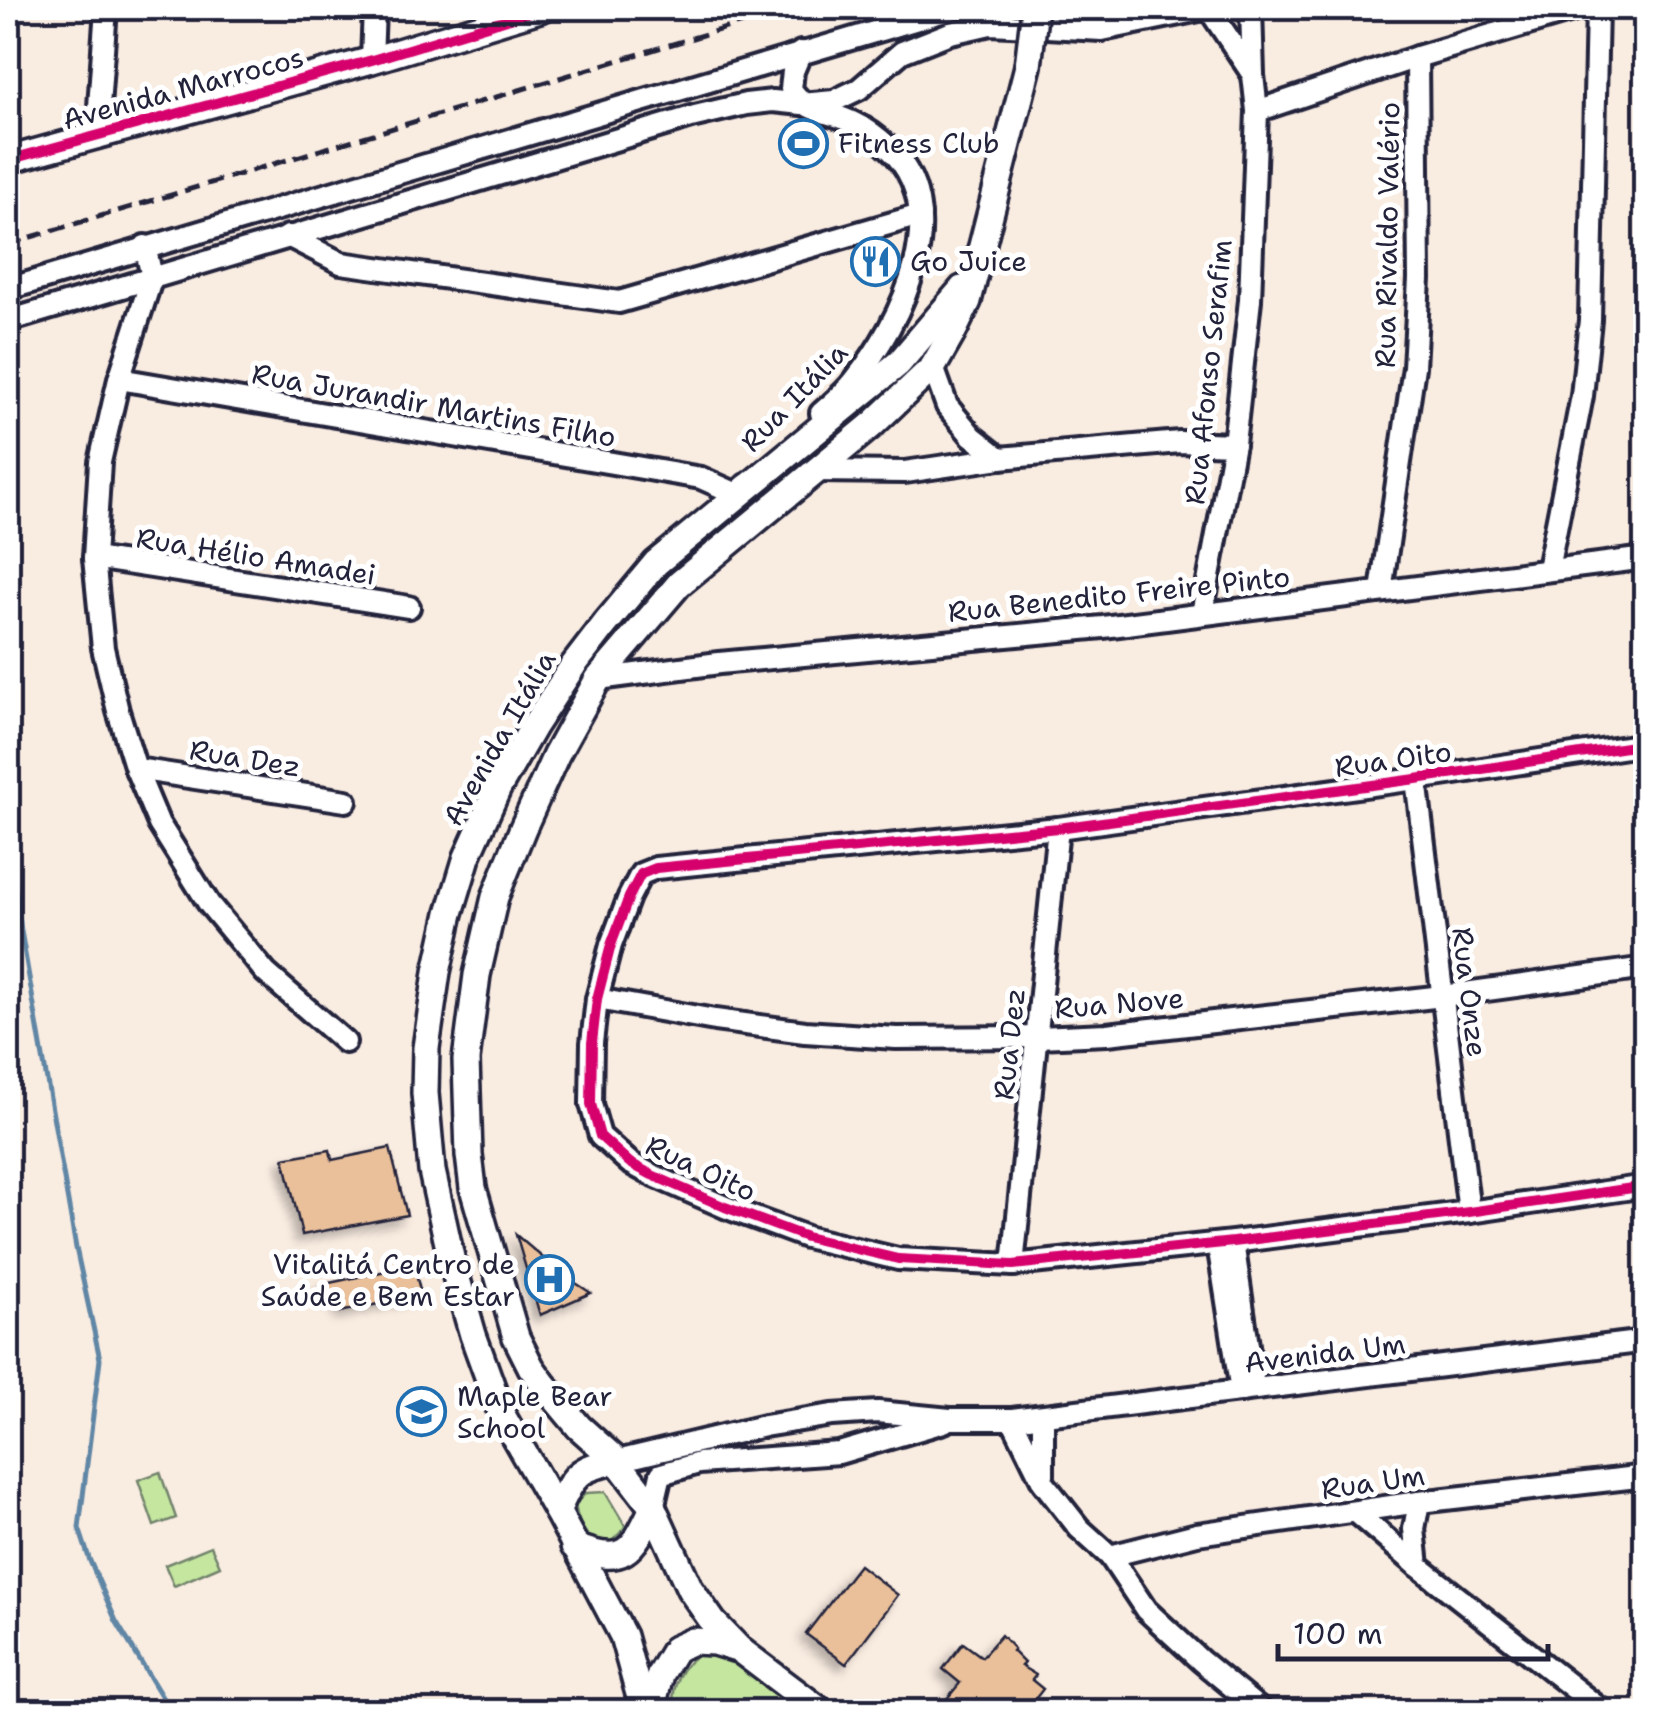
<svg xmlns="http://www.w3.org/2000/svg" width="1653" height="1719" viewBox="0 0 1653 1719" font-family="'Shantell Sans',sans-serif">
<style>
.green{fill:#c4e69f;stroke:#73846d;stroke-width:2.5}
.lines{fill:none;stroke-linecap:round;stroke-linejoin:round}
.stream{stroke:#6086a5;stroke-width:5}
.building{fill:#eac09a;stroke:#22223b;stroke-width:2.5;filter:url(#shadow)}
.minor-casing{stroke:#22223b;stroke-width:28}
.major-casing{stroke:#22223b;stroke-width:32}
.minor{stroke:#fff;stroke-width:20}
.major{stroke:#fff;stroke-width:25}
.rail{stroke:#22223b;stroke-width:5;stroke-dasharray:15 8;stroke-linecap:butt}
.major-bridge-casing{stroke:#22223b;stroke-width:32;stroke-linecap:butt}
.major-bridge{stroke:#fff;stroke-width:25}
.cycleway-casing{stroke:#fff;stroke-width:16}
.cycleway{stroke:#d6006c;stroke-width:10}
.labels{text-anchor:middle;stroke-width:10;stroke-linejoin:round;paint-order:stroke}
.street-label{font-size:28px;fill:#22223b;stroke:#fff}
.poi-label{font-size:28px;fill:#22223b;stroke:#fff;text-anchor:start}
</style>
<defs>
<filter id="shadow"><feDropShadow dx="-6" dy="6" stdDeviation="5" flood-color="#0004"/></filter>
</defs>
<rect width="100%" height="100%" fill="#f9ece1"/>
<filter id="ink" filterUnits="userSpaceOnUse"><feTurbulence type="fractalNoise" baseFrequency=".01" numOctaves="2"/><feDisplacementMap in="SourceGraphic" scale="20" xChannelSelector="R" yChannelSelector="G"/><feConvolveMatrix kernelMatrix="1 2 1 2 8 2 1 2 1" color-interpolation-filters="sRGB"/></filter>
<g filter="url(#ink)">
<g class="green">
<path d="M 160,1472 L 176,1518 L 154,1526 L 138,1480 Z"/>
<path d="M 605,1492 L 626,1527 L 611,1542 L 600,1545 C 584,1536 577,1521 575,1504 L 586,1493 Z"/>
<path d="M 211,1546 L 220,1566 L 174,1586 L 165,1565 Z"/>
<path d="M 704,1651 L 740,1658 L 806,1711 L 673,1711 C 672,1684 679,1665 704,1651 Z"/>
</g>
<g class="lines">
<path class="stream" d="M 8,823 L 21,931 L 76,1248 L 100,1359 L 79,1528 L 90,1561 L 116,1621 L 171,1712"/>
</g>
<g class="building">
<path d="M 390,1148 L 407,1215 L 302,1235 L 284,1158 L 330,1150 L 332,1160 Z"/>
<path d="M 516,1235 L 562,1274 L 591,1293 L 540,1315 Z"/>
<path d="M 414,1265 L 421,1295 L 340,1312 L 337,1297 L 324,1300 L 320,1285 Z"/>
<path d="M 859,1565 L 898,1595 L 846,1664 L 806,1634 Z"/>
<path d="M 1001,1635 L 1014,1649 L 1012,1651 L 1024,1663 L 1021,1666 L 1036,1675 L 1032,1680 L 1043,1689 L 1025,1712 L 936,1712 L 960,1683 L 943,1669 L 963,1643 L 982,1657 Z"/>
</g>
<g class="lines">
<defs>
<g id="minor">
<path d="M 1211,12 L 1253,75"/>
<path d="M 801,52 L 793,71 L 791,89 C 810,117 829,109 856,124 C 867,129 879,138 887,146 C 957,210 902,321 854,381 C 845,393 832,403 821,413"/>
<path d="M 372,60 L 374,8"/>
<path d="M 1257,111 L 1417,57 L 1582,8"/>
<path d="M 97,135 L 106,8"/>
<path d="M 288,236 L 341,263 L 619,302 L 920,215"/>
<path d="M 145,246 L 152,277 L 119,379 L 100,462 L 94,558 L 103,648 L 118,711 L 136,769 L 159,824 L 209,904 L 266,973 L 345,1042"/>
<path d="M 8,289 L 955,8"/>
<path d="M 8,321 L 695,116 L 746,104 L 773,101 L 802,104 L 834,101 L 859,89 L 902,52 L 950,33 L 973,28 L 990,24 L 1102,30 L 1199,10"/>
<path d="M 933,367 L 947,406 L 972,436 L 1000,458"/>
<path d="M 119,379 L 701,478 L 737,494 L 746,485"/>
<path d="M 814,471 L 905,472 L 1000,458 L 1180,442 L 1234,444"/>
<path d="M 94,558 L 409,607"/>
<path d="M 1548,569 L 1582,396 L 1590,320 L 1597,8"/>
<path d="M 1381,591 L 1414,367 L 1419,279 L 1417,57"/>
<path d="M 1202,614 L 1234,444 L 1250,300 L 1257,111 L 1253,75 L 1251,8"/>
<path d="M 598,679 L 719,663 L 1103,627 L 1646,558"/>
<path d="M 1646,744 L 1416,779 L 1058,828 L 656,868 L 641,874 L 629,897 L 611,945 L 597,999 L 592,1043 L 591,1104 L 600,1136 L 630,1163 L 652,1175 L 725,1207 L 806,1237 L 898,1259 L 1013,1265 L 1233,1242 L 1469,1212 L 1646,1186"/>
<path d="M 136,769 L 346,801"/>
<path d="M 1416,779 L 1469,1212"/>
<path d="M 597,999 L 715,1020 L 805,1032 L 896,1038 L 1038,1037 L 1107,1034 L 1443,996 L 1646,968"/>
<path d="M 1233,1242 L 1254,1387"/>
<path d="M 1218,1244 L 1241,1391"/>
<path d="M 1013,1265 L 1058,828"/>
<path d="M 1012,1419 L 1043,1482 L 1079,1528 L 1110,1556 L 1146,1610 L 1201,1661 L 1263,1712"/>
<path d="M 617,1461 L 764,1426 L 832,1415 L 878,1412 L 950,1419 L 1012,1419 L 1646,1341"/>
<path d="M 1043,1475 L 1043,1416"/>
<path d="M 653,1508 L 661,1474 L 699,1463 L 839,1453 L 944,1422"/>
<path d="M 1355,1512 L 1418,1566 L 1604,1712"/>
<path d="M 1110,1556 L 1197,1534 L 1419,1502 L 1646,1476"/>
<path d="M 1418,1566 L 1414,1529 L 1419,1502"/>
</g>
<g id="major">
<path d="M 8,160 L 372,60 L 543,8"/>
<path d="M 557,1511 C 574,1475 577,1468 617,1461"/>
<path d="M 574,1546 C 624,1567 632,1552 653,1508"/>
<path d="M 740,1650 L 713,1622 L 690,1589 L 653,1508 L 617,1461 L 579,1427 L 544,1385 L 531,1367 L 516,1337 L 473,1188 L 469,1155 L 466,1060 L 477,975 L 495,897 L 523,828 L 556,755 L 598,679 L 679,584 L 873,424 L 933,367 L 953,332 L 968,301 L 1028,66"/>
<path d="M 644,1712 L 623,1636 L 557,1511 L 502,1415 L 473,1335 L 452,1262 L 432,1171 L 425,1093 L 426,1048 L 437,972 L 450,913 L 467,857 L 498,788 L 533,727 L 573,666 L 606,623 L 656,563 L 899,363 L 962,289"/>
<path d="M 651,1712 L 660,1674 L 675,1649 L 693,1641 L 714,1642 L 740,1650 L 822,1712"/>
</g>
</defs>
<use href="#minor" class="minor-casing"/>
<use href="#major" class="major-casing"/>
<use href="#minor" class="minor"/>
<use href="#major" class="major"/>
<path class="rail" d="M 8,244 L 792,8"/>
<defs>
<path id="major-bridge" d="M 1028,66 L 1035,8"/>
</defs>
<use href="#major-bridge" class="major-bridge-casing"/>
<use href="#major-bridge" class="major-bridge"/>
<defs>
<g id="cycleway">
<path d="M 8,160 L 372,60 L 543,8"/>
<path d="M 1646,744 L 1416,779 L 1058,828 L 656,868 L 641,874 L 629,897 L 611,945 L 597,999 L 592,1043 L 591,1104 L 600,1136 L 630,1163 L 652,1175 L 725,1207 L 806,1237 L 898,1259 L 1013,1265 L 1233,1242 L 1469,1212 L 1646,1186"/>
</g>
</defs>
<use href="#cycleway" class="cycleway-casing"/>
<use href="#cycleway" class="cycleway"/>
</g>
</g>
<defs>
<symbol id="stadium-ring" viewBox="-11 -11 22 22"><circle r="9.5" fill="#fff" stroke="#1f6fb2" stroke-width="1.5"/><path d="M0-5a6.5 5 0 1 0 0 10a6.5 5 0 1 0 0-10ZM-3.5-1.8h7v3.6h-7Z" fill="#1f6fb2"/></symbol>
<symbol id="restaurant-ring" viewBox="-11 -11 22 22"><circle r="9.5" fill="#fff" stroke="#1f6fb2" stroke-width="1.5"/><path d="M-5-6h1v4h1v-4h1v4h1v-4h1v5L-1.5 .5V6h-2V.5L-5-1ZM5-6V6H3V1.5H1.5Q1.5-4 5-6Z" fill="#1f6fb2"/></symbol>
<symbol id="hospital-ring" viewBox="-11 -11 22 22"><circle r="9.5" fill="#fff" stroke="#1f6fb2" stroke-width="1.5"/><path d="M-5-5h3v3.5h4V-5h3V5h-3V1.5h-4V5h-3Z" fill="#1f6fb2"/></symbol>
<symbol id="school-ring" viewBox="-11 -11 22 22"><circle r="9.5" fill="#fff" stroke="#1f6fb2" stroke-width="1.5"/><path d="M0-5L7-2L0 1L-7-2ZM-4 1L0 2.5L4 1V4Q0 6-4 4Z" fill="#1f6fb2"/></symbol>
</defs>
<g fill-rule="evenodd">
<use href="#stadium-ring" x="776" y="116" width="55" height="55"/>
<use href="#restaurant-ring" x="848" y="234" width="55" height="55"/>
<use href="#hospital-ring" x="522" y="1252" width="55" height="55"/>
<use href="#school-ring" x="394" y="1384" width="55" height="55"/>
</g>
<g class="labels">
<g class="street-label">
<text transform="translate(183 88) rotate(-15)" y="10">Avenida Marrocos</text>
<text transform="translate(1387 235) rotate(-89)" y="10">Rua Rivaldo Valério</text>
<text transform="translate(1208 372) rotate(-84)" y="10">Rua Afonso Serafim</text>
<text transform="translate(794 397) rotate(-46)" y="10">Rua Itália</text>
<text transform="translate(434 405) rotate(10)" y="10">Rua Jurandir Martins Filho</text>
<text transform="translate(256 556) rotate(9)" y="10">Rua Hélio Amadei</text>
<text transform="translate(1119 594) rotate(-6)" y="10">Rua Benedito Freire Pinto</text>
<text transform="translate(499 738) rotate(-60)" y="10">Avenida Itália</text>
<text transform="translate(245 758) rotate(9)" y="10">Rua Dez</text>
<text transform="translate(1393 759) rotate(-8)" y="10">Rua Oito</text>
<text transform="translate(1470 992) rotate(83)" y="10">Rua Onze</text>
<text transform="translate(1119 1003) rotate(-5)" y="10">Rua Nove</text>
<text transform="translate(1009 1044) rotate(-84)" y="10">Rua Dez</text>
<text transform="translate(701 1168) rotate(25)" y="10">Rua Oito</text>
<text transform="translate(1325 1353) rotate(-7)" y="10">Avenida Um</text>
<text transform="translate(1373 1482) rotate(-8)" y="10">Rua Um</text>
</g>
<g class="poi-label">
<text x="838" y="153">Fitness Club</text>
<text x="910" y="271">Go Juice</text>
<text x="515" y="1274" text-anchor="end">Vitalitá Centro de<tspan x="515" dy="32">Saúde e Bem Estar</tspan></text>
<text x="457" y="1406">Maple Bear<tspan x="457" dy="32">School</tspan></text>
</g>
</g>
<rect width="1653" height="1719" fill="none" stroke="#fff" stroke-width="40"/>
<rect x="20" y="20" width="1613" height="1679" fill="none" stroke="#22223b" stroke-width="4" filter="url(#ink)"/>
<path d="M1278 1644v15h270v-15" fill="none" stroke="#22223b" stroke-width="5"/>
<text x="1293" y="1644" font-size="30" fill="#22223b" stroke="#ffffff" stroke-width="8" paint-order="stroke">100 m</text>
</svg>
